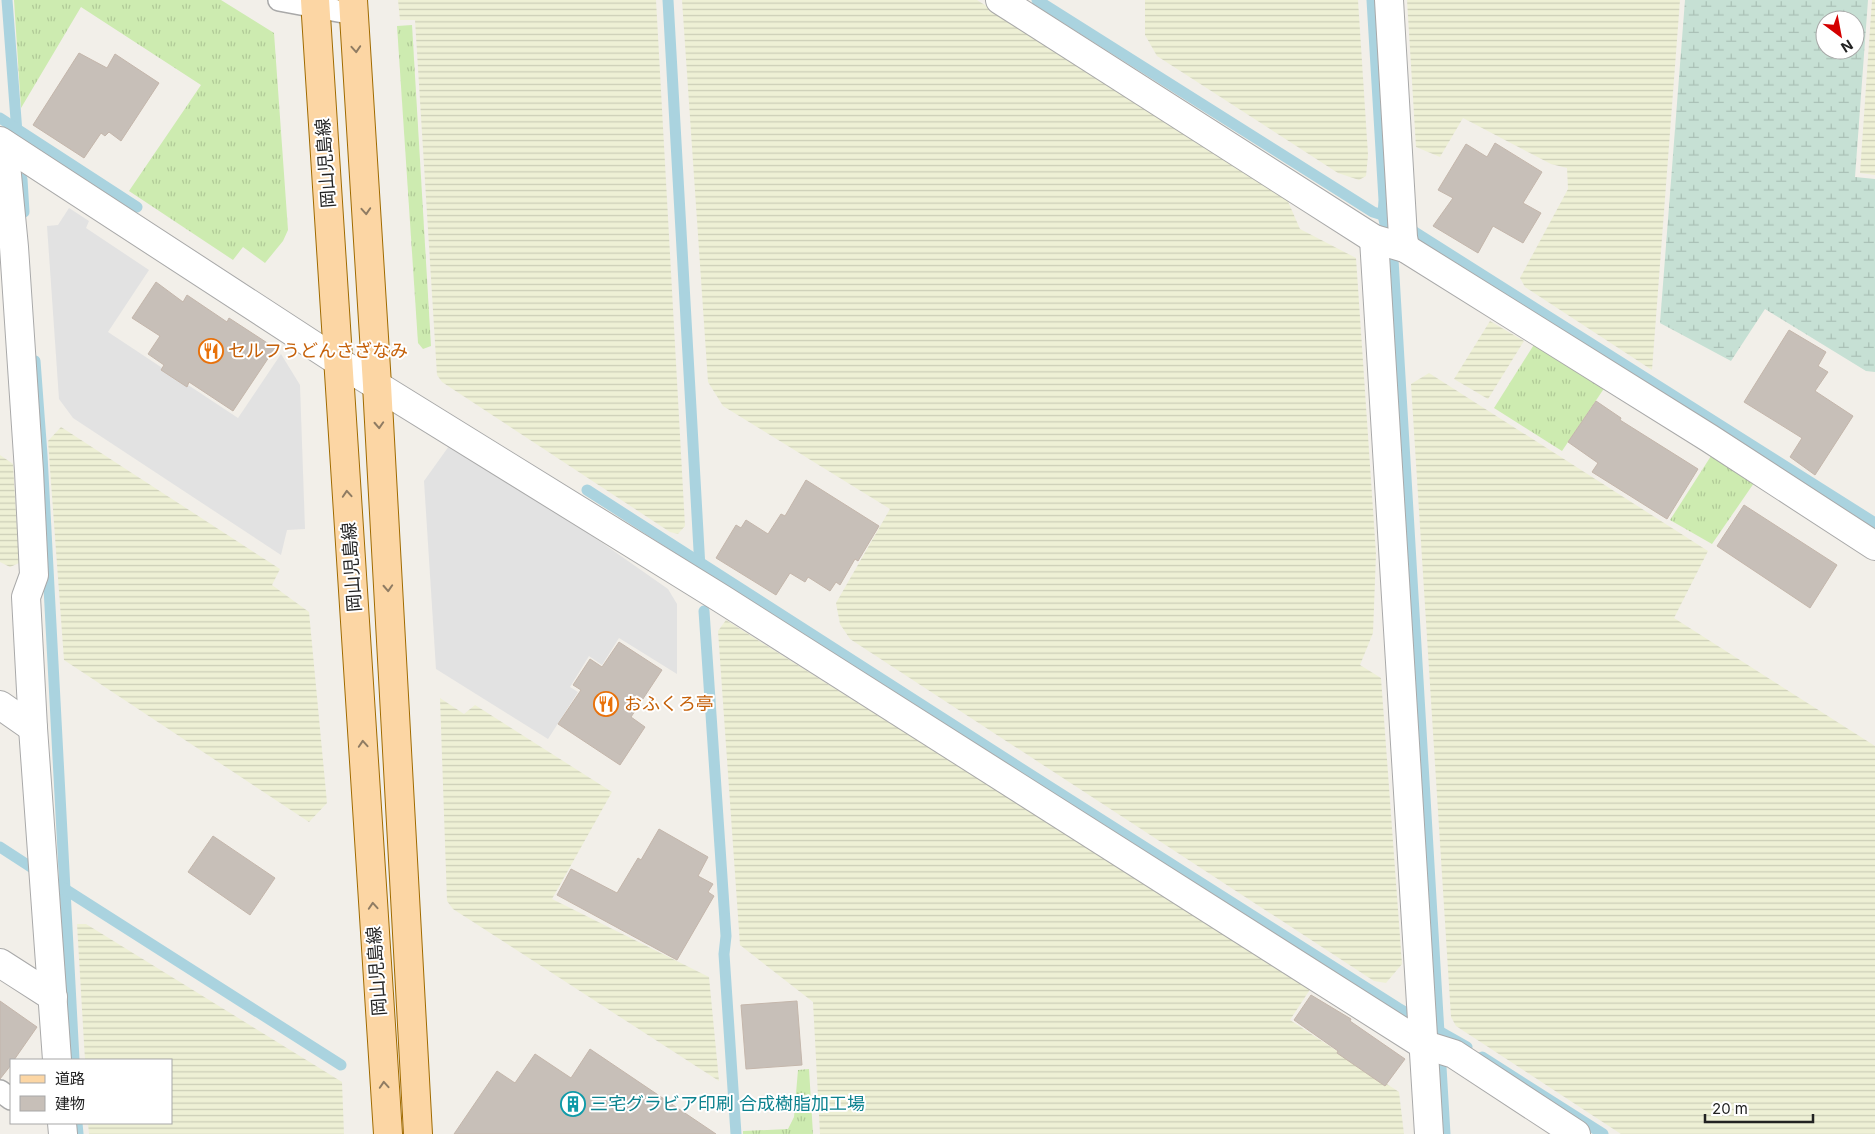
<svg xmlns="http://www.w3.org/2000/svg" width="1875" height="1134" viewBox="0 0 1875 1134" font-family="Inter,'Noto Sans JP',sans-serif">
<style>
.farmland{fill:url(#farmland-rules)}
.grass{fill:url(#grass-tufts)}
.wetland{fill:url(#wetland-marsh);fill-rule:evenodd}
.parking{fill:#e2e2e2}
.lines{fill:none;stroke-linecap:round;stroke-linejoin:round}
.stream{stroke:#aad3df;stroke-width:11}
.building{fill:#c7bfb8;stroke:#c4b6ab}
.service-casing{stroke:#a9a9a9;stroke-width:24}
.minor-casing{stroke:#a9a9a9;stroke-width:30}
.primary-casing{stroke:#a06b00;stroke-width:30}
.service{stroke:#fff;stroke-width:21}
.minor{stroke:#fff;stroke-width:28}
.primary{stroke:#fcd6a4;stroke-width:28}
.oneway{stroke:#8f7c63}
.labels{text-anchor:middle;stroke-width:4;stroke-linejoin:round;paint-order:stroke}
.street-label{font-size:18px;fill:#222;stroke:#fff}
.food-label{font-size:18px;fill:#c56008;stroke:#fff;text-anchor:start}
.culture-label{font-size:18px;fill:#0d838f;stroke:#fff;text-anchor:start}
</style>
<defs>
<pattern id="farmland-rules" width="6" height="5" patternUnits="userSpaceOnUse" patternTransform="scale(1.25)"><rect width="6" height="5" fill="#eef0d5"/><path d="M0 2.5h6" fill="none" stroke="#ccceb7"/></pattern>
<pattern id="grass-tufts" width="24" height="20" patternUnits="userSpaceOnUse" patternTransform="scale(1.25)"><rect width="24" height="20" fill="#cdebb0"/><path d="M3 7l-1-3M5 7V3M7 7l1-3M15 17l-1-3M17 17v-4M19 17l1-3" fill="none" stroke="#b0c997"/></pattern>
<pattern id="wetland-marsh" width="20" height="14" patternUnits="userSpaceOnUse" patternTransform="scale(1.25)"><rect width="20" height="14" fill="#c6e0d4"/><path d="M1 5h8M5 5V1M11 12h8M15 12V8" fill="none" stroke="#aac0b6"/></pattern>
</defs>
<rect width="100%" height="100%" fill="#f2efe9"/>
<g class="farmland">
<path d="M 398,0 L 656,0 L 685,526 L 678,534 L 670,532 L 442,382 L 437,375 L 415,20 L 400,20 Z"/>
<path d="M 682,0 L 977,0 L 1286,197 L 1300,229 L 1356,258 L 1376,554 L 1373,633 L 1360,665 L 1381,678 L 1402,964 L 1386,983 L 1374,981 L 850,639 L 840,624 L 836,603 L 890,509 L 723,406 L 708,382 Z"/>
<path d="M 1145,0 L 1358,0 L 1368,155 L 1366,176 L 1359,180 L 1338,173 L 1157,56 L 1145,35 Z"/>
<path d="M 1407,0 L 1680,0 L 1652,370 L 1525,287 L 1520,278 L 1568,189 L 1567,168 L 1551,164 L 1463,118 L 1440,157 L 1416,147 Z"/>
<path d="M 1872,0 L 1875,0 L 1875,175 L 1860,173 Z"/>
<path d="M 1490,321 L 1524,341 L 1488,399 L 1454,379 Z"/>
<path d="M 1429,373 L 1708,551 L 1674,618 L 1875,746 L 1875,1134 L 1621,1134 L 1456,1026 L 1451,1017 L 1411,384 Z"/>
<path d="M 61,427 L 280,569 L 272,585 L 309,612 L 327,803 L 309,822 L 64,660 L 48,441 Z"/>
<path d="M 0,455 L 13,464 L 19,563 L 10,567 L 0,562 Z"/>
<path d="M 726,620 L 1311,988 L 1290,1020 L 1399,1092 L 1404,1134 L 820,1134 L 813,1002 L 740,945 L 718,631 Z"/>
<path d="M 440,698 L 464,714 L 475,705 L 612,792 L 552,899 L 709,977 L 719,1081 L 453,909 L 447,901 Z"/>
<path d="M 77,924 L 86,924 L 342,1082 L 344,1134 L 89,1134 L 88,1123 L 171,1123 L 171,1060 L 85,1060 Z"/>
</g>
<g class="grass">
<path d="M 14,0 L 221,0 L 274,33 L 288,230 L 283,241 L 265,263 L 243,247 L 233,260 L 129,191 L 201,85 L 81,7 L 21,108 Z"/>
<path d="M 412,25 L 431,346 L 423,349 L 418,343 L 397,26 Z"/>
<path d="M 1535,343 L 1605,387 L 1562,451 L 1494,408 Z"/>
<path d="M 1711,456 L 1754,483 L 1712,544 L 1670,520 Z"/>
<path d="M 809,1069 L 813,1134 L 743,1134 L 743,1131 L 788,1129 L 794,1117 L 798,1070 Z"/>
</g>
<path class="wetland" d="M 1685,0 L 1868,0 L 1855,177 L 1875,179 L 1875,372 L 1866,371 L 1765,309 L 1731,361 L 1660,323 ZM 1825,20 L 1855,20 L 1855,50 L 1825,50 Z"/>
<g class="parking">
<path d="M 69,208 L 89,221 L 86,228 L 149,270 L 108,332 L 238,418 L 281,354 L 300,385 L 305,529 L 287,530 L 281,555 L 73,418 L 59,399 L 47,226 L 58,225 Z"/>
<path d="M 454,439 L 668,589 L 677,604 L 677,674 L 619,638 L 602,665 L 589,656 L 570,687 L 578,692 L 548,739 L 436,669 L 424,481 Z"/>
</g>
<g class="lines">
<g class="stream">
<path d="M 7,0 L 17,133"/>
<path d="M 668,0 L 700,568"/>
<path d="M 1037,0 L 1373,212 L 1389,217"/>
<path d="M 1372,0 L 1384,200 L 1383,215 L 1393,259 L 1445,1134"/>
<path d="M 0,118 L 137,207"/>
<path d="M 22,179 L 24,212"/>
<path d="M 1405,226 L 1875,523"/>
<path d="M 35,361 L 42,455 L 74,1060"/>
<path d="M 587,490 L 1042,782 L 1398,1008 L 1467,1047"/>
<path d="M 704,611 L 726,936 L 724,954 L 736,1134"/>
<path d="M 0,847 L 40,873"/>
<path d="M 60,886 L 341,1065"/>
<path d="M 1482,1057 L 1603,1134"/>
<path d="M 77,1123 L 78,1134"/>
</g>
</g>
<g class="building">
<path d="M 79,53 L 107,68 L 115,54 L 159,83 L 121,141 L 109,132 L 105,136 L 101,133 L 84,158 L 33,125 Z"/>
<path d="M 1495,143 L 1542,172 L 1523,203 L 1541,213 L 1523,243 L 1493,226 L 1478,253 L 1433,226 L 1453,198 L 1438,190 L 1466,144 L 1487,157 Z"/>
<path d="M 156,282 L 183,302 L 187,295 L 227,322 L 229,318 L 275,348 L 233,411 L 189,382 L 187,387 L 161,370 L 164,365 L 148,354 L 160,336 L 132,318 Z"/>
<path d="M 1789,330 L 1826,352 L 1818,366 L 1828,372 L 1815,391 L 1853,416 L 1815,475 L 1790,457 L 1802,438 L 1744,402 Z"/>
<path d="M 1596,401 L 1621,418 L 1620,420 L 1698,469 L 1667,519 L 1592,472 L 1598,463 L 1568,442 Z"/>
<path d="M 806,480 L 879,526 L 858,561 L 855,559 L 840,585 L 836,582 L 830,591 L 808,577 L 805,582 L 790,573 L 776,595 L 716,558 L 736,525 L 741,528 L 746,520 L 768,534 L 781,514 L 785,516 Z"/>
<path d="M 1744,505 L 1837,565 L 1810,608 L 1717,546 Z"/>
<path d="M 619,642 L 662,670 L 631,717 L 645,727 L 620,765 L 558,724 L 581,690 L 573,685 L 590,659 L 602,667 Z"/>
<path d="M 659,829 L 708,857 L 698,876 L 713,884 L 708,892 L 714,896 L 677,960 L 557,895 L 571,869 L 617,893 L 638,858 L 641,860 Z"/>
<path d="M 213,836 L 275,878 L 250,915 L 188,872 Z"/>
<path d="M 1311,995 L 1351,1019 L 1350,1021 L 1405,1059 L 1385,1086 L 1337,1053 L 1338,1051 L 1294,1020 Z"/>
<path d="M 0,1001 L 37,1027 L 14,1060 L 11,1060 L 11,1065 L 0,1079 Z"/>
<path d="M 797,1001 L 802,1065 L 746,1069 L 741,1005 Z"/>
<path d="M 590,1049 L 716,1134 L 454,1134 L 497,1071 L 515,1083 L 535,1054 L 571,1078 Z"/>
</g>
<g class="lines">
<defs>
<g id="service">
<path d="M 279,0 L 354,14"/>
<path d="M 0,1091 L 11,1099"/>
</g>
<g id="minor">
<path d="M 1000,0 L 1374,239 L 1405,248 L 1709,438 L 1875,546"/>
<path d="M 1389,0 L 1403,237 L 1405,248"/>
<path d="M 0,141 L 339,362 L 722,599 L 1422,1044 L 1454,1054 L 1576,1134"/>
<path d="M 4,144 L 14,247 L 29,471 L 34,575 L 26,597 L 33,728 L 57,1060"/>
<path d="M 1374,239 L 1429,1134"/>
<path d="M 0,705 L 33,728"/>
<path d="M 0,963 L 53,997"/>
<path d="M 62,1123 L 63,1134"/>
</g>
<g id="primary">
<path d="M 315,0 L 388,1134"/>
<path d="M 353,0 L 377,385 L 418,1134"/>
</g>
</defs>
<use href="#service" class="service-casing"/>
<use href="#minor" class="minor-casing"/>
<use href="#primary" class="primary-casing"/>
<use href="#service" class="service"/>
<use href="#minor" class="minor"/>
<use href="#primary" class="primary"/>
</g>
<defs><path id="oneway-chevron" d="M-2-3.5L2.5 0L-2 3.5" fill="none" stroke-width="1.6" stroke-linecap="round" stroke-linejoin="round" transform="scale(1.25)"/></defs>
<g class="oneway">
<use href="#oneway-chevron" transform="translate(356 49) rotate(86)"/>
<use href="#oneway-chevron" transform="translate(366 211) rotate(86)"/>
<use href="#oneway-chevron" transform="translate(379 425) rotate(87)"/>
<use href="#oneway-chevron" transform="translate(347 494) rotate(-94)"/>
<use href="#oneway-chevron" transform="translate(388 588) rotate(87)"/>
<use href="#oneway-chevron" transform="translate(363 744) rotate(-94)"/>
<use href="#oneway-chevron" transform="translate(373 906) rotate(-94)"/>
<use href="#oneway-chevron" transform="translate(384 1085) rotate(-94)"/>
</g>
<defs>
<symbol id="restaurant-ring" viewBox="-11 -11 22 22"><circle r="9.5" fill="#fff" stroke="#e8710a" stroke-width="1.5"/><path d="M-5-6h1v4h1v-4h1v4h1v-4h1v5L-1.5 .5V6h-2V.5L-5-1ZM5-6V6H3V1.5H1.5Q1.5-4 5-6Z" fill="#e8710a"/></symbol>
<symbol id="building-ring" viewBox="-11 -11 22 22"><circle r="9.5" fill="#fff" stroke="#0f9aa8" stroke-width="1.5"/><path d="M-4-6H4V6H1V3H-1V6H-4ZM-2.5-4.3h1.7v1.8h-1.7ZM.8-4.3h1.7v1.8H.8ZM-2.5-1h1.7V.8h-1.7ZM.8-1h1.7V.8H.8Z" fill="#0f9aa8"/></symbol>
</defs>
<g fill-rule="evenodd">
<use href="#restaurant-ring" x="197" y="337" width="28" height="28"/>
<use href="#restaurant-ring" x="592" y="690" width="28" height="28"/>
<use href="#building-ring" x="559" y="1090" width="28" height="28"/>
</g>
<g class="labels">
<g class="street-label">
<text transform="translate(326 163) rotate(-94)" y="6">岡山児島線</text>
<text transform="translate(352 567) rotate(-94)" y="6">岡山児島線</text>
<text transform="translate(377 971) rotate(-94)" y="6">岡山児島線</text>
</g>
<g class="food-label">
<text x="228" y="357">セルフうどんさざなみ</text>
<text x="624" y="710">おふくろ亭</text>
</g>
<g class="culture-label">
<text x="590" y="1110">三宅グラビア印刷 合成樹脂加工場</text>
</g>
</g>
<rect x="10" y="1059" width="162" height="65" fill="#ffffff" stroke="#a7a7a7"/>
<rect x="20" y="1075" width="25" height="8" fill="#fcd6a4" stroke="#a7a7a7"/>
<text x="55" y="1084" font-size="15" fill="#222222">道路</text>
<rect x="20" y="1096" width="25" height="15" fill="#c7bfb8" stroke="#a7a7a7"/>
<text x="55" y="1109" font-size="15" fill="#222222">建物</text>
<g transform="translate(1840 35) rotate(148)"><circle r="24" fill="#ffffff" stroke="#a7a7a7"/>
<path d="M0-4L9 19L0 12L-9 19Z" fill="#d40000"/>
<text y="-8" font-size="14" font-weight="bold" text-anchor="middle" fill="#222222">N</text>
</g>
<path d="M1705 1114v8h108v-8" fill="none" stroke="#222222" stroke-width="2.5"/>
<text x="1712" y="1114" font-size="15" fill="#222222" stroke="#ffffff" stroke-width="4" paint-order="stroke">20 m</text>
</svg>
